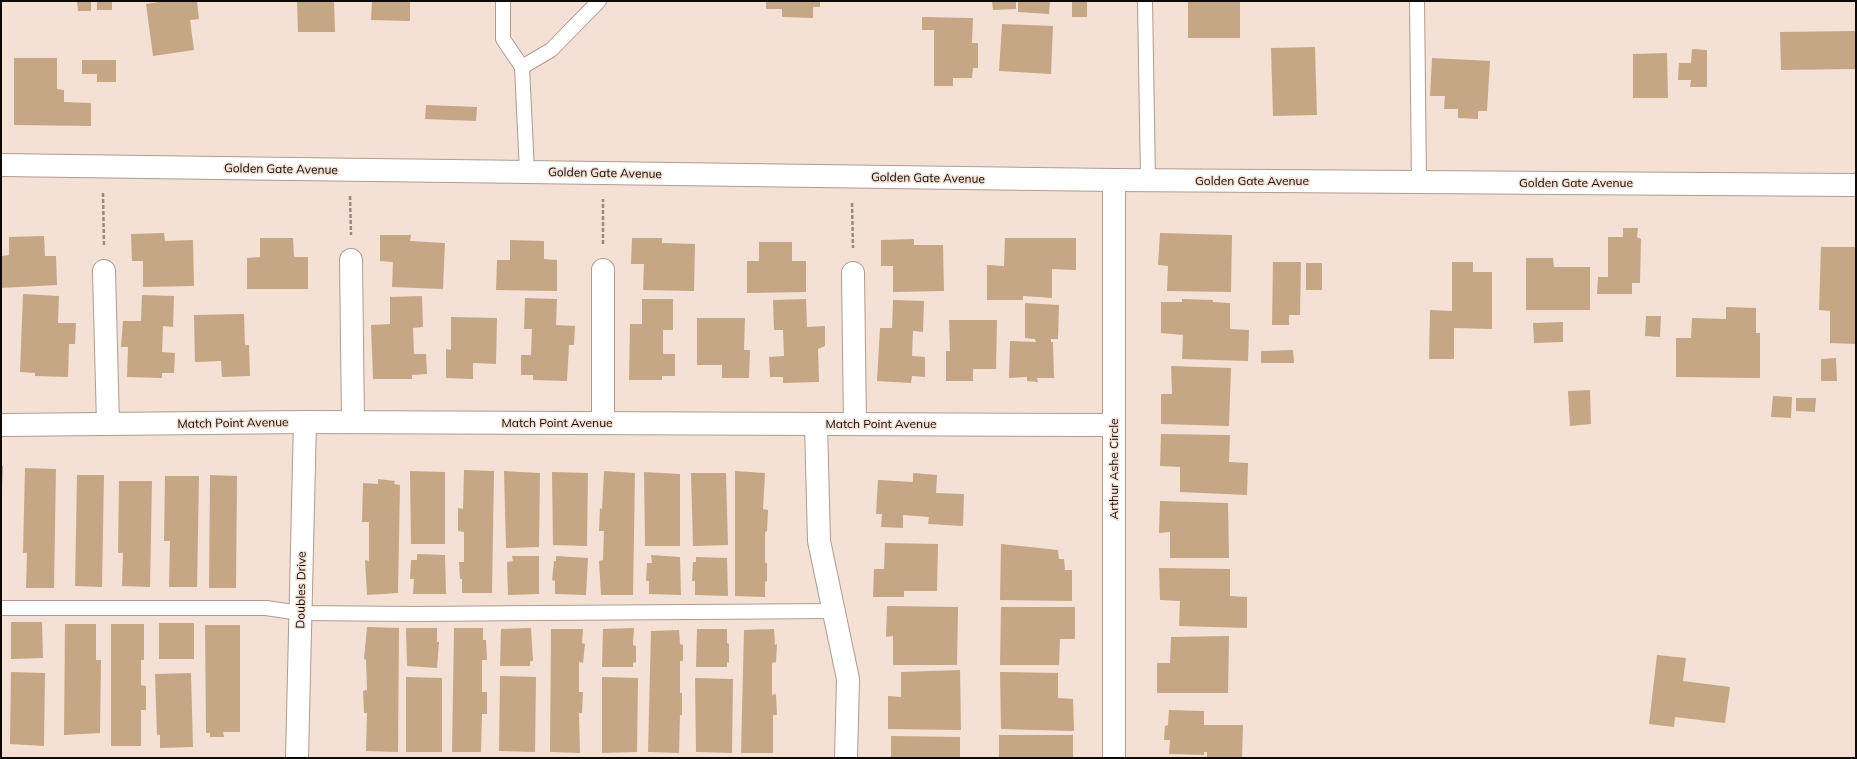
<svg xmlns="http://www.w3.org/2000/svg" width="1857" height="759" viewBox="0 0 1857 759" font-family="Mulish,sans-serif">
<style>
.building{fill:#c5a785}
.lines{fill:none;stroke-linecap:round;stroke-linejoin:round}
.service-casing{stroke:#af9c91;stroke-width:16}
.minor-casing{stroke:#af9c91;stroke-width:24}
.path{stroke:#988981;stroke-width:2.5;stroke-dasharray:4 2;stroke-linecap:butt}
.service{stroke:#fff;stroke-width:14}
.minor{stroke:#fff;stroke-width:22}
.labels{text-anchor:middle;stroke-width:3;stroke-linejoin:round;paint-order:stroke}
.street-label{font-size:12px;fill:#100a07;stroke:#f4e0d4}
</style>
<rect width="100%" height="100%" fill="#f4e0d4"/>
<g class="building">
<path d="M 77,1 L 91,1 L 91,11 L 78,11 Z"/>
<rect x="97" y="1" width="15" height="9"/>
<path d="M 165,1 L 197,1 L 199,19 L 190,20 L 194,50 L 153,56 L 146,4 Z"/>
<path d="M 297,1 L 334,1 L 335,32 L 298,32 Z"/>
<path d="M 372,1 L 410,1 L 410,21 L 371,20 Z"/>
<path d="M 766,1 L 820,1 L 820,7 L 813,7 L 813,18 L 782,17 L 782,9 L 766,9 Z"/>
<path d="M 992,1 L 1016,1 L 1016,9 L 993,10 Z"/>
<path d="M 1018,1 L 1050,1 L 1049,14 L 1018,12 Z"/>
<rect x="1072" y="1" width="15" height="16"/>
<path d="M 1188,1 L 1240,2 L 1240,38 L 1188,38 Z"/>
<path d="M 922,17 L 973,18 L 972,43 L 978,43 L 978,68 L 973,68 L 972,78 L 953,78 L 953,86 L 934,86 L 934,30 L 922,30 Z"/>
<path d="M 1002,24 L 1053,26 L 1051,74 L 999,71 Z"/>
<path d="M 1856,31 L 1856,69 L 1781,70 L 1780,32 Z"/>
<path d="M 1315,47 L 1317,115 L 1273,116 L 1271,48 Z"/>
<path d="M 1692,49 L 1707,50 L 1707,87 L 1690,87 L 1691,80 L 1678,80 L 1679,63 L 1691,63 Z"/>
<path d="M 1667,53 L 1668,98 L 1633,98 L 1633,54 Z"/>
<path d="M 14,58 L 57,58 L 57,89 L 64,90 L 64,102 L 91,103 L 91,126 L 14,125 Z"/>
<path d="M 1432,58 L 1490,61 L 1487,111 L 1478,111 L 1478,119 L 1458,118 L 1458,109 L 1444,109 L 1445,96 L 1430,96 Z"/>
<path d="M 82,60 L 116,60 L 116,82 L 97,82 L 97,74 L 82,74 Z"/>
<path d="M 426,105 L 477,107 L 476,121 L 425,119 Z"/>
<path d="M 1623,228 L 1638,228 L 1637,237 L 1641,239 L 1640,283 L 1632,283 L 1632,294 L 1597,294 L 1598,277 L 1608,277 L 1608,237 L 1623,237 Z"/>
<path d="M 164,233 L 165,241 L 193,240 L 194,286 L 143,287 L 143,261 L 132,261 L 131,234 Z"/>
<path d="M 1160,233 L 1232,235 L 1231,292 L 1167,291 L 1168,266 L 1158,265 Z"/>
<path d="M 380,235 L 411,235 L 410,241 L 445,243 L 443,289 L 392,287 L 393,262 L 380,261 Z"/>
<path d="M 44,236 L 45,256 L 56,256 L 57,285 L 1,288 L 1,256 L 9,255 L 9,237 Z"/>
<path d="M 260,238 L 293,238 L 294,257 L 308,257 L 308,289 L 247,289 L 247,258 L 260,257 Z"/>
<path d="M 632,238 L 662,238 L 662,243 L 695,244 L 694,291 L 643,290 L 644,264 L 631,264 Z"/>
<path d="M 1005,238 L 1076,238 L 1076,270 L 1052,269 L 1052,298 L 1023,296 L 1023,300 L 987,300 L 987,265 L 1004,266 Z"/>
<path d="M 914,239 L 914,245 L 943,245 L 944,291 L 893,292 L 893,266 L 881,266 L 881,240 Z"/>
<path d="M 510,240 L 544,241 L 544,259 L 557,260 L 557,291 L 496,290 L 497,260 L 510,260 Z"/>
<path d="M 759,242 L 792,242 L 792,261 L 806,261 L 806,292 L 747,293 L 747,261 L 759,261 Z"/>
<path d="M 1821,247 L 1856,247 L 1856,344 L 1830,343 L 1830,311 L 1819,310 Z"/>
<path d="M 1526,258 L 1553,258 L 1554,267 L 1590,267 L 1590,310 L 1526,310 Z"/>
<path d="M 1273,262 L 1301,262 L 1300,315 L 1289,315 L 1289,325 L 1272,325 Z"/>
<path d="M 1452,262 L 1473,262 L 1473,272 L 1492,272 L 1492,329 L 1454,328 L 1454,359 L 1429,359 L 1430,310 L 1452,311 Z"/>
<rect x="1306" y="263" width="16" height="27"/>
<path d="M 23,294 L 59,296 L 58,323 L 76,323 L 75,344 L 69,344 L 68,377 L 35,376 L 35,373 L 20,372 Z"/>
<path d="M 142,295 L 174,296 L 173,327 L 163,326 L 162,352 L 175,353 L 174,373 L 162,373 L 162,378 L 127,377 L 128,347 L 121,347 L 123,321 L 141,321 Z"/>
<path d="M 422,296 L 423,327 L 413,328 L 414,354 L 426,354 L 427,374 L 412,375 L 412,379 L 373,379 L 371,325 L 390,324 L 390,297 Z"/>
<path d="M 525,298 L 557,299 L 556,325 L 575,326 L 574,345 L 569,345 L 567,381 L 533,380 L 533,375 L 521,375 L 521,355 L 531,355 L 532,329 L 524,329 Z"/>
<path d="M 642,299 L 673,299 L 673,330 L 663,330 L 663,354 L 675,354 L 675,376 L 662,376 L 662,380 L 629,380 L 630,324 L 642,324 Z"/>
<path d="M 806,299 L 807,327 L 825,326 L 825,346 L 818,349 L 819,382 L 783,383 L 783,377 L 770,377 L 769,357 L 784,356 L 783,330 L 774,330 L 773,300 Z"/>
<path d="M 1182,299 L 1213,300 L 1213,302 L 1230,303 L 1230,329 L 1249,330 L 1248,361 L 1182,359 L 1183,335 L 1161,333 L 1161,302 L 1182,302 Z"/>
<path d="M 893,300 L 924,301 L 923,332 L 913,331 L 912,356 L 925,357 L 925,377 L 912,376 L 911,383 L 877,381 L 880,328 L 892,328 Z"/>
<path d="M 1025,303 L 1059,305 L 1058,339 L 1051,339 L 1051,342 L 1053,342 L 1054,378 L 1037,378 L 1038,382 L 1027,381 L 1027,377 L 1009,378 L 1010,341 L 1036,342 L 1035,339 L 1025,338 Z"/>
<path d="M 1726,307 L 1756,308 L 1756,333 L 1760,333 L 1760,378 L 1676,377 L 1676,338 L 1691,338 L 1692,318 L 1726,319 Z"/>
<path d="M 244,314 L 245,345 L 249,345 L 250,376 L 222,377 L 221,361 L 195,362 L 194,315 Z"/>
<path d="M 1646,316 L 1661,316 L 1660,337 L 1645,336 Z"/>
<path d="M 451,317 L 497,318 L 496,364 L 473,363 L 473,379 L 446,378 L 446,349 L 451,350 Z"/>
<path d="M 697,318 L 745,318 L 744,350 L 750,350 L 749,378 L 722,378 L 722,365 L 697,365 Z"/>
<path d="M 949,320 L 997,320 L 996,369 L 973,369 L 973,381 L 946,381 L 946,351 L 950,351 Z"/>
<path d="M 1563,322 L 1563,342 L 1534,343 L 1533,323 Z"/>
<path d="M 1293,350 L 1294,363 L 1261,363 L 1261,351 Z"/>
<path d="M 1836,358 L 1837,381 L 1821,381 L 1821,359 Z"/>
<path d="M 1171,366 L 1231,368 L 1229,426 L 1161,424 L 1161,394 L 1172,394 Z"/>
<path d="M 1590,390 L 1591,424 L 1570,426 L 1568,391 Z"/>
<path d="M 1773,396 L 1792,397 L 1791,418 L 1771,417 Z"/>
<path d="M 1796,398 L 1816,398 L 1815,412 L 1796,411 Z"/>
<path d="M 1161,434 L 1230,435 L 1229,462 L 1248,463 L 1247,495 L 1180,492 L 1180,467 L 1160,466 Z"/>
<path d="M 1,466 L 3,466 L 2,490 L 1,490 Z"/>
<path d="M 25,468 L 56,469 L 54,588 L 26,588 L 27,553 L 23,553 Z"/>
<path d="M 464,470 L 494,471 L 492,593 L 462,593 L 462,579 L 460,579 L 459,562 L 464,562 L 464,532 L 458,531 L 458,508 L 463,509 Z"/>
<path d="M 410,471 L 445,472 L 445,544 L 411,544 Z"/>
<path d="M 504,471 L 540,473 L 539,547 L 506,548 Z"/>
<path d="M 604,471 L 635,473 L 633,595 L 601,595 L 599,561 L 603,560 L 604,531 L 599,531 L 600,508 L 602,509 Z"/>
<path d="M 735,471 L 765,473 L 763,509 L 768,510 L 767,531 L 765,532 L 765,563 L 767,563 L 767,582 L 765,581 L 765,597 L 735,596 Z"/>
<path d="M 552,472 L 588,473 L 587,546 L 553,545 Z"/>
<path d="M 644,472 L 680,474 L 680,546 L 645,546 Z"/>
<path d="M 691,473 L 726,473 L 728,545 L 693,546 Z"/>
<path d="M 913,473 L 937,475 L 936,493 L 964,494 L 963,526 L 928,524 L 929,517 L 903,515 L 903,528 L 881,527 L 882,514 L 876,514 L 878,480 L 913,482 Z"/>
<path d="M 77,475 L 104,475 L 102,587 L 75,586 Z"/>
<path d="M 210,475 L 237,476 L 236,588 L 209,588 Z"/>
<path d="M 165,476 L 199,476 L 197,587 L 169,587 L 170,541 L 164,541 Z"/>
<path d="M 378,479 L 395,481 L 394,484 L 400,485 L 398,593 L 367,595 L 365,560 L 369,561 L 369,522 L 362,522 L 363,483 L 378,484 Z"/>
<path d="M 119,481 L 152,481 L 150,587 L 122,586 L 123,553 L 118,553 Z"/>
<path d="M 1160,501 L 1228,503 L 1229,558 L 1170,558 L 1170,532 L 1159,533 Z"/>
<path d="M 885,543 L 938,544 L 937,591 L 904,591 L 904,597 L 873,597 L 874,569 L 884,569 Z"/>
<path d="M 1001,544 L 1058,550 L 1059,559 L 1064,559 L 1065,570 L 1072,570 L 1072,601 L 1000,600 Z"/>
<path d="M 417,554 L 445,555 L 446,594 L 413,594 L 414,579 L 410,579 L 411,560 L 417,560 Z"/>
<path d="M 651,555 L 680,557 L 681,595 L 649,594 L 649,581 L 646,581 L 647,563 L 652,563 Z"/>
<path d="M 512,556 L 539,556 L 539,594 L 508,595 L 507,562 L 513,561 Z"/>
<path d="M 556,556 L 588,558 L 586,595 L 555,594 L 555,581 L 552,580 L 554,561 L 556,561 Z"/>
<path d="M 696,557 L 727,558 L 728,596 L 695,595 L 695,581 L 692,581 L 693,562 L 696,562 Z"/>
<path d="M 1159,568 L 1230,569 L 1230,596 L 1247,597 L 1247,628 L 1179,626 L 1180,601 L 1160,600 Z"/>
<path d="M 887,606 L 958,607 L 957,665 L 893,665 L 893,636 L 886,637 Z"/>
<path d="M 1001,607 L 1075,607 L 1075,639 L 1060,639 L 1059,665 L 1000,665 Z"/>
<path d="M 11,622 L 42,622 L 43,658 L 11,659 Z"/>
<rect x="159" y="623" width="35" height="36"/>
<path d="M 65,624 L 96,624 L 96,660 L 101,660 L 100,733 L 64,735 Z"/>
<path d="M 111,624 L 144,624 L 144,660 L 141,660 L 141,685 L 146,686 L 146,710 L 141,710 L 141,746 L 111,746 Z"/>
<path d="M 205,625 L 240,625 L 240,732 L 223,732 L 224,737 L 210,737 L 210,733 L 206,733 Z"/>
<path d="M 367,627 L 399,628 L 398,752 L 366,751 L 367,713 L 364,713 L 363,691 L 367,690 L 366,660 L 364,659 Z"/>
<path d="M 406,628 L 437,628 L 437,642 L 439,642 L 437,668 L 407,666 Z"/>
<path d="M 454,628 L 483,628 L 483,640 L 486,640 L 487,660 L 482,660 L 482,692 L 487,692 L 487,714 L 482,714 L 481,752 L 452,752 Z"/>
<path d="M 531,628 L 533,661 L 530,661 L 530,666 L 500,666 L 501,629 Z"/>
<path d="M 634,628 L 633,645 L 636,646 L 636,662 L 633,663 L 633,667 L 602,667 L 603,629 Z"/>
<path d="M 551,629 L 583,629 L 582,643 L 585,644 L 583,663 L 579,662 L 579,692 L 583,692 L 582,713 L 579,713 L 580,753 L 550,752 Z"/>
<path d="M 697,629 L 727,629 L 727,643 L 729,644 L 729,663 L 727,662 L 727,667 L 696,667 Z"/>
<path d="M 774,629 L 775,645 L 777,644 L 776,662 L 772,663 L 772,695 L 776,694 L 777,715 L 773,715 L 773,753 L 741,753 L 744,630 Z"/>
<path d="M 679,630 L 680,644 L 683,645 L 683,661 L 680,661 L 680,693 L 682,693 L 682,715 L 680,715 L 679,753 L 648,752 L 651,631 Z"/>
<path d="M 1229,636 L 1228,693 L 1157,693 L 1157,663 L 1170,663 L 1171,637 Z"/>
<path d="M 1657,655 L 1686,658 L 1683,681 L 1730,687 L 1725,723 L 1675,717 L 1674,727 L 1649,724 Z"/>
<path d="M 960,670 L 961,730 L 888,729 L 888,696 L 901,697 L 901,672 Z"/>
<path d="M 11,672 L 45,673 L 44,746 L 10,744 Z"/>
<path d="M 1000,672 L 1058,673 L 1058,698 L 1073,699 L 1074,731 L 1001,729 Z"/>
<path d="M 191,673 L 193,747 L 160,748 L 160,735 L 157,735 L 155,674 Z"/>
<path d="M 500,676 L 536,677 L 535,752 L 499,751 Z"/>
<path d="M 406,677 L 442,678 L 442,752 L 406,752 Z"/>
<path d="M 602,677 L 638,678 L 637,752 L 602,753 Z"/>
<path d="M 695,678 L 733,679 L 732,753 L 696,752 Z"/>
<path d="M 1169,710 L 1204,711 L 1204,725 L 1243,725 L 1242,758 L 1207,758 L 1207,752 L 1204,752 L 1204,755 L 1169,754 L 1170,740 L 1164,740 L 1165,726 L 1168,725 Z"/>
<rect x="999" y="735" width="74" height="23"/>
<path d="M 891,736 L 960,737 L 960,758 L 891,758 Z"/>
</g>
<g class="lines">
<defs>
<g id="service">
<path d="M 503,1 L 503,39 L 522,67 L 527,172"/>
<path d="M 1145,1 L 1148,180"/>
<path d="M 1417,1 L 1419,182"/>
<path d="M 522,67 L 551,50 L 599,1"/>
<path d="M 1,608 L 266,608 L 300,613 L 416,614 L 834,611"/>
</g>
<g id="minor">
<path d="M 1,165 L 1114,180 L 1856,185"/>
<path d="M 351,260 L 353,422"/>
<path d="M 603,270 L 603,423"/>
<path d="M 104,271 L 108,424"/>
<path d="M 853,273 L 855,424"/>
<path d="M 816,424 L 819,541 L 848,679 L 846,758"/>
<path d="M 1,425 L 305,422 L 1114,425"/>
<path d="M 297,758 L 305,422"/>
<path d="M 1114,758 L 1114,180"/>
</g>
</defs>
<use href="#service" class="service-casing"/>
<use href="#minor" class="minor-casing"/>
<g class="path">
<path d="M 103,193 L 104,246"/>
<path d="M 350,196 L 351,235"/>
<path d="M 852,203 L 853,248"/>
<path d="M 603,244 L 603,199"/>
</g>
<use href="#service" class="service"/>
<use href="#minor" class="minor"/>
</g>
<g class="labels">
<g class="street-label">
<text transform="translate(281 169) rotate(1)" y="4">Golden Gate Avenue</text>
<text transform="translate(605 173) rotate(1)" y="4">Golden Gate Avenue</text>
<text transform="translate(928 178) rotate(1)" y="4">Golden Gate Avenue</text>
<text x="1252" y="185">Golden Gate Avenue</text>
<text x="1576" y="187">Golden Gate Avenue</text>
<text transform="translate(233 423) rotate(-1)" y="4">Match Point Avenue</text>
<text x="557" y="427">Match Point Avenue</text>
<text x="881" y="428">Match Point Avenue</text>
<text transform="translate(1114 469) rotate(-90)" y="4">Arthur Ashe Circle</text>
<text transform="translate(301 590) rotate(-89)" y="4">Doubles Drive</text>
</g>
</g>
<rect width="1857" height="759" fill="none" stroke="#100a07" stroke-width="4"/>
</svg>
